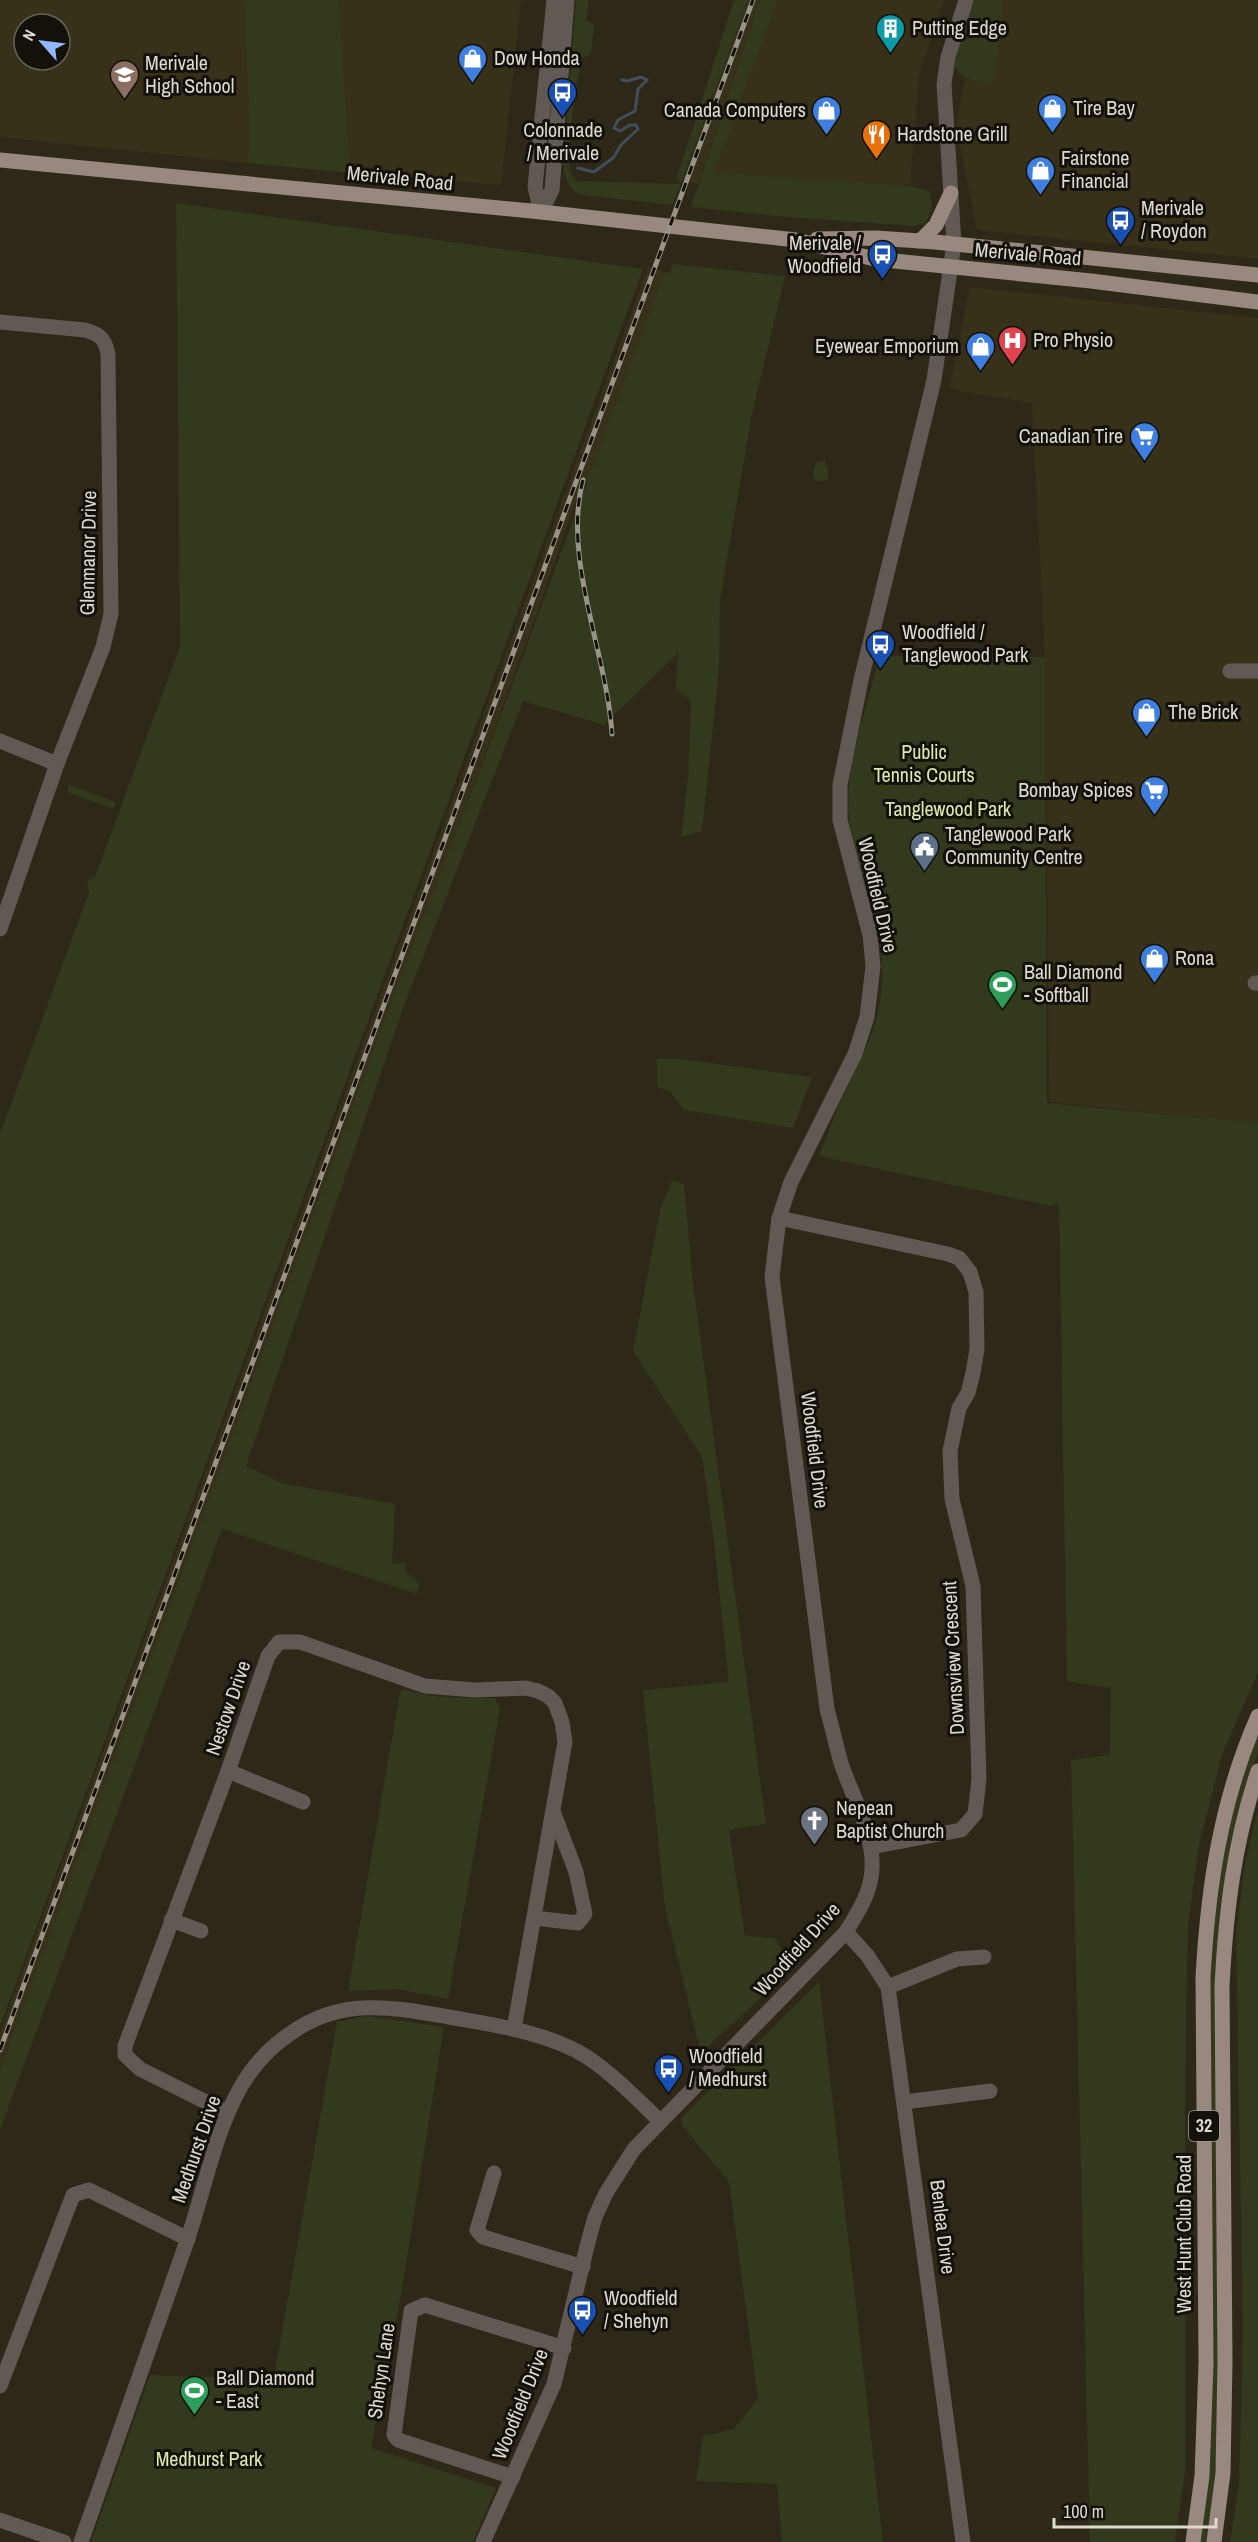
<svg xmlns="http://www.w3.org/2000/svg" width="1258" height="2542" viewBox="0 0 1258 2542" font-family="'Archivo Narrow',sans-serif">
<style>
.built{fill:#38311a;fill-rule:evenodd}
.green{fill:#33391c}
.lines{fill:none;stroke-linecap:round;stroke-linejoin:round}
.stream{stroke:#424f5a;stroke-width:3}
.minor{stroke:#605954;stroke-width:15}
.major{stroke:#98887f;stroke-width:15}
.rail-casing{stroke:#989488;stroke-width:5}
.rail{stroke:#13110a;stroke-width:3;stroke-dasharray:9;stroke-linecap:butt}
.labels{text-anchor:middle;stroke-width:6;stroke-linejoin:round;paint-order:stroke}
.shield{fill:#13110a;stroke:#a09e95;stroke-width:1.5}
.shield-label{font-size:18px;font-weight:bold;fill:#dddad0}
.poi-label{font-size:20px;fill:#dddad0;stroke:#13110a;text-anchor:start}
.street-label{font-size:20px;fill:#dddad0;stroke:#13110a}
.park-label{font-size:20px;fill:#dceaae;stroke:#13110a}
</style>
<rect width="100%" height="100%" fill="#2d2818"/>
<g class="built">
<path d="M 0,0 L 244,0 L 250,141 L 247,163 L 0,137 ZM 24,24 L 60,24 L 60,60 L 24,60 Z"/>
<path d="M 339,0 L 521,0 L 501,185 L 350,173 Z"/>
<path d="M 748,0 L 760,0 L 698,184 L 683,181 Z"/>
<path d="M 778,0 L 944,0 L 919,76 L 910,186 L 714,173 Z"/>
<path d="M 980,0 L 1258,0 L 1258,259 L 977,230 L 956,128 Z"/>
<path d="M 648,267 L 665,272 L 589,479 L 576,500 L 537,613 L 0,2071 L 0,2033 Z"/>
<path d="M 970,287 L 1258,318 L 1258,1123 L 1049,1102 L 1045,657 L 1032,403 L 949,389 Z"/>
</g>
<g class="green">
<path d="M 244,0 L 339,0 L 350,173 L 247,163 L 250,141 Z"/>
<path d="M 576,0 L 589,0 L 586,20 L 594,25 L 591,54 L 581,59 L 570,131 L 569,170 L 576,181 L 681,184 L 677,177 L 734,0 L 748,0 L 681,184 L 672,205 L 583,195 C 567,190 566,178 563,164 Z"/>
<path d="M 760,0 L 778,0 L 714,173 L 910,186 L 930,191 L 932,208 L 926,223 L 915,226 L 777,216 L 691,207 Z"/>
<path d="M 972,0 L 1003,0 L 995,77 L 987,82 C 974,81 961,78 954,66 Z"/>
<path d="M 176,203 L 643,269 L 0,2027 L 0,1134 L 89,892 L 87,882 L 95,877 L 180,646 Z"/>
<path d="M 673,264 L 785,276 L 752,414 L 720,600 L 719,669 L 702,831 L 681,837 L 688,777 L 691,701 L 676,689 L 678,653 L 604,725 L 523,701 L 405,1003 L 246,1466 L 281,1483 L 395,1504 L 392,1564 L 405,1562 L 405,1571 L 420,1583 L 417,1594 L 222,1529 L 0,2130 L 0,2071 L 392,1001 L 514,680 L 665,272 L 670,273 Z"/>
<path d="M 825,461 L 828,470 L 828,479 L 819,482 L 813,478 L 815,463 Z"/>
<path d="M 880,656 L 1045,657 L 1047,1103 L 1258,1123 L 1258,1672 L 1222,1755 L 1199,1844 L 1188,1925 L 1185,2076 L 1185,2471 L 1175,2542 L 1090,2542 L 1071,1760 L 1110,1755 L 1111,1688 L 1067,1681 L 1059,1202 L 1051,1206 L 819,1156 C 827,1135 835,1113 845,1093 C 857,1065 873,1039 879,1008 C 892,939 861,889 850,826 C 841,775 867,706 880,656 Z"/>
<path d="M 69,785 L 116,802 L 113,809 L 67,792 Z"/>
<path d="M 657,1059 L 681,1059 L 812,1077 L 793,1128 L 684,1110 L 671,1092 L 657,1087 Z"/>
<path d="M 672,1181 L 684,1184 L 693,1284 L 766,1824 L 729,1830 L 745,1936 L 775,1938 L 793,1968 L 701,2053 L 665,1908 L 643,1690 L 729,1682 L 713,1533 L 702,1457 L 633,1351 L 660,1210 Z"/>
<path d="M 404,1689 C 433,1699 464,1698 495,1698 L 500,1709 L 448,1999 L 398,1989 L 348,1991 L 400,1692 Z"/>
<path d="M 1258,1731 L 1258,1752 L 1230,1847 L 1218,1941 L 1219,2367 L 1217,2451 L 1208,2542 L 1200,2542 L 1208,2478 L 1209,2016 L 1212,1922 L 1229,1818 Z"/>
<path d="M 1258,1809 L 1258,2542 L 1230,2542 L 1239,2486 L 1243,2332 L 1236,1934 L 1245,1864 Z"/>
<path d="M 819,1982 L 883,2542 L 782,2542 L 777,2484 L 696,2481 L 703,2436 L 734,2429 L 758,2399 L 729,2182 L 681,2124 L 682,2117 Z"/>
<path d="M 366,2016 L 444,2027 L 402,2289 L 371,2448 L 496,2488 L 473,2542 L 91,2542 L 150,2375 L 263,2379 L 273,2382 L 337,2022 Z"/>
</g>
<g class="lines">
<path class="stream" d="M 578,168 L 594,172 L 613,158 L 621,145 L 638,129 L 636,125 L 630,125 L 620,131 L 614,128 L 618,120 L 635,111 L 638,89 L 647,80 L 641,77 L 627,81 L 622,80"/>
<g class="minor">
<path d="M 541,212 L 552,190 L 567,0"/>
<path d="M 541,212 L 535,187 L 554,0"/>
<path d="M 0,322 L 85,330 C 100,334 105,339 108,354 L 111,614 L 103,647 L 57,764 L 0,929"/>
<path d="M 1230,671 L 1258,671"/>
<path d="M 0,741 L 57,764"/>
<path d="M 1255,983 L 1258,983"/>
<path d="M 779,1218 L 948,1254 L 959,1258 L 970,1272 L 976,1292 L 977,1349 L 973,1373 L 968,1393 L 959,1408 L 950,1451 L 952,1499 L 973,1586 L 979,1779 L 975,1814 L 961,1830 L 871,1847"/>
<path d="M 228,1771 L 303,1802"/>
<path d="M 534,1918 L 578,1923 L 585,1914 L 576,1872 L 554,1814"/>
<path d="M 171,1920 L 201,1931"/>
<path d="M 846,1932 L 867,1955 L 888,1987 L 963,2542"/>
<path d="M 888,1987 L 957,1959 L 984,1957"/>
<path d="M 905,2102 L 990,2091"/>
<path d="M 228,2113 L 140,2069 L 125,2055 L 125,2046 L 228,1771 L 268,1656 L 279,1642 L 300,1642 L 425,1686 L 475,1690 L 526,1688 L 538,1691 L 548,1696 L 555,1703 L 562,1722 L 565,1742 L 514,2029"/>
<path d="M 494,2173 L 477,2230 L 483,2237 L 583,2267"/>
<path d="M 0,2386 L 73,2195 L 89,2190 L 188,2239"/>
<path d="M 513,2477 L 398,2440 L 394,2435 L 411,2311 L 425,2305 L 564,2348"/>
<path d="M 0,2520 L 64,2542"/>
<path d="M 81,2542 C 116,2442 152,2341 187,2241 C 204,2191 214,2136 239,2090 C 251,2068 270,2047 291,2033 C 342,1997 392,2007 449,2017 C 493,2025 548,2032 587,2057 C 614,2075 637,2099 660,2121"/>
<path d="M 483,2542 L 554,2384 L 587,2246 L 595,2217 L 606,2193 L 634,2149 L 846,1932 C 858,1912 871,1893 872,1869 C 874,1833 852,1796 841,1763 C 836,1745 832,1727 827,1709 L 772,1277 L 779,1218 L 791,1182 L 855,1054 L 867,1017 L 873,966 L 870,935 L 840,820 L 840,785 L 861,680 L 934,380 L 954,244 L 944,84 L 948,57 L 966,0"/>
</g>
<g class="major">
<path d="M 0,160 L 541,212 L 796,240 L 875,259 L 1091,281 L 1258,302"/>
<path d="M 817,239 L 876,238 L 935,242 L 1258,275"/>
<path d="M 920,241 L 936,225 L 951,193"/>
<path d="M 1193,2542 L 1202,2476 L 1206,2364 L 1203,1977 C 1208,1886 1221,1800 1258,1716"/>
<path d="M 1214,2542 L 1223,2473 L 1225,2363 L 1222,1986 C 1226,1911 1234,1843 1258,1771"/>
</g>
<defs>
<g id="rail">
<path d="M 583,480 C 562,559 607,653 612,734"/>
<path d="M 0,2050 L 753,0"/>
</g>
</defs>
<use href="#rail" class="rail-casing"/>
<use href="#rail" class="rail"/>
</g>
<defs>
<symbol id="building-pin" viewBox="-11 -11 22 30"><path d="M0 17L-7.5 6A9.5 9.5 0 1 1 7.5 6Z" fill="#0f9aa8" stroke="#13110a"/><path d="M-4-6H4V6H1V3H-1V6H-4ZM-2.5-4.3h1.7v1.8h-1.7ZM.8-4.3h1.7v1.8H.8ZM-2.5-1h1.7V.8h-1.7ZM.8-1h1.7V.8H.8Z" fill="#fff"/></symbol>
<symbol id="shop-pin" viewBox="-11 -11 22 30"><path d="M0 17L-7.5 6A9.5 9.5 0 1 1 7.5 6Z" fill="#3f7fe0" stroke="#13110a"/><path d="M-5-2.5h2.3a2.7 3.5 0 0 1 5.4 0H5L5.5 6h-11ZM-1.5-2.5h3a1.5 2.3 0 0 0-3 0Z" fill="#fff"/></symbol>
<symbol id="school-pin" viewBox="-11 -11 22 30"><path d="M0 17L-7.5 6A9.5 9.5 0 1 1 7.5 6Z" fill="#8d6e63" stroke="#13110a"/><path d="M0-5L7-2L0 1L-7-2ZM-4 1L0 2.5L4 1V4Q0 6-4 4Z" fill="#fff"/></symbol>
<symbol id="bus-pin" viewBox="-11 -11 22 30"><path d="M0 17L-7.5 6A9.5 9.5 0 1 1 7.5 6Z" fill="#1a4fb4" stroke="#13110a"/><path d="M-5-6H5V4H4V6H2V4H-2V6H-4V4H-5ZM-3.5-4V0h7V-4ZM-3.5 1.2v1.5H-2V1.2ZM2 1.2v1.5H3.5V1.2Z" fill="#fff"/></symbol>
<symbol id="restaurant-pin" viewBox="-11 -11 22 30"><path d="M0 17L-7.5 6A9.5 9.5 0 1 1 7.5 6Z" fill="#e8710a" stroke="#13110a"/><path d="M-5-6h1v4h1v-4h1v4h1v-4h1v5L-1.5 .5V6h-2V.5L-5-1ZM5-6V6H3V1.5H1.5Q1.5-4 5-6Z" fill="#fff"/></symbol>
<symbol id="hospital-pin" viewBox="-11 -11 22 30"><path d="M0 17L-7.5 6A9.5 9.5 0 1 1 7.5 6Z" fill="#e0444e" stroke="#13110a"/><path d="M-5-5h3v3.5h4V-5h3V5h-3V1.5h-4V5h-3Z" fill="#fff"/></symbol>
<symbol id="supermarket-pin" viewBox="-11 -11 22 30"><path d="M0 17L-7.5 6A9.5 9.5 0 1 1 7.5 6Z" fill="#3f7fe0" stroke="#13110a"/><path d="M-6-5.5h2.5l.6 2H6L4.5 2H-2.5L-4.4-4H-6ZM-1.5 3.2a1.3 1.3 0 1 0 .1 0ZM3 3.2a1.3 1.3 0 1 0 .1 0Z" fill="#fff"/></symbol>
<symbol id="civic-pin" viewBox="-11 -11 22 30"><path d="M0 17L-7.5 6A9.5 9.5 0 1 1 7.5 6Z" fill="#5c6f8a" stroke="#13110a"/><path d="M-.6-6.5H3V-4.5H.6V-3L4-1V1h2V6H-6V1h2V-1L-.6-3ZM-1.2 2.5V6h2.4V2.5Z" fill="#fff"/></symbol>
<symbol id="stadium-pin" viewBox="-11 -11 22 30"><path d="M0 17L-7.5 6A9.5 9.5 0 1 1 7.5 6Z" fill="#2e9e5b" stroke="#13110a"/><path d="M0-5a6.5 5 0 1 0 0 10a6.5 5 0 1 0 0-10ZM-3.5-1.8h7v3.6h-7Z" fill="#fff"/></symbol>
<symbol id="church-pin" viewBox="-11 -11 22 30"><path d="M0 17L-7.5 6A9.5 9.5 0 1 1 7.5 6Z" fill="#6b7280" stroke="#13110a"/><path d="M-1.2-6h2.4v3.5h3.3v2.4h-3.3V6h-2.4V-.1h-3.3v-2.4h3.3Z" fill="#fff"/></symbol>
</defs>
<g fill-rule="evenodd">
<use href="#building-pin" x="874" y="12" width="33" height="45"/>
<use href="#shop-pin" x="456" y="42" width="33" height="45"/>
<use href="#school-pin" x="108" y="58" width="33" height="45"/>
<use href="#bus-pin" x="546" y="76" width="33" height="45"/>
<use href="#shop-pin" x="1036" y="92" width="33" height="45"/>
<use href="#shop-pin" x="810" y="94" width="33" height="45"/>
<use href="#restaurant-pin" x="860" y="118" width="33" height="45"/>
<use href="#shop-pin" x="1024" y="154" width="33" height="45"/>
<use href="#bus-pin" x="1104" y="204" width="33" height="45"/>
<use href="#bus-pin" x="866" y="238" width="33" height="45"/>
<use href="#hospital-pin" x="996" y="324" width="33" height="45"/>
<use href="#shop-pin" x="964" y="330" width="33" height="45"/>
<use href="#supermarket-pin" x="1128" y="420" width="33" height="45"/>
<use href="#bus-pin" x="864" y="628" width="33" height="45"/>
<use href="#shop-pin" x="1130" y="696" width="33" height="45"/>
<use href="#supermarket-pin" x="1138" y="774" width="33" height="45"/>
<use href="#civic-pin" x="908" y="830" width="33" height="45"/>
<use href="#shop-pin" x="1138" y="942" width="33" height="45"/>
<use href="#stadium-pin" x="986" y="968" width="33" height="45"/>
<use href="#church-pin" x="798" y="1804" width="33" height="45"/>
<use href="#bus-pin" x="652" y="2052" width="33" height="45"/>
<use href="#bus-pin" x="566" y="2294" width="33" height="45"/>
<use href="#stadium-pin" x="178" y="2374" width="33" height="45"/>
</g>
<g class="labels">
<rect class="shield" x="1189" y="2111" width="30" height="30" rx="4.5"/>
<g class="shield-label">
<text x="1204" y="2132">32</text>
</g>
<g class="poi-label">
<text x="912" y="35">Putting Edge</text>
<text x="494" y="65">Dow Honda</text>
<text x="145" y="70">Merivale<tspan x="145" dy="23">High School</tspan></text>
<text x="1073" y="115">Tire Bay</text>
<text x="806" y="117" text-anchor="end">Canada Computers</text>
<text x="563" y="137" text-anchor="middle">Colonnade<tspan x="563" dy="23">/ Merivale</tspan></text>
<text x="897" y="141">Hardstone Grill</text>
<text x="1061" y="165">Fairstone<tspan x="1061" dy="23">Financial</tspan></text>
<text x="1141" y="215">Merivale<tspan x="1141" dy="23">/ Roydon</tspan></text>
<text x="861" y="250" text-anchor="end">Merivale /<tspan x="861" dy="23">Woodfield</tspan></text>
<text x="1033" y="347">Pro Physio</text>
<text x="959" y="353" text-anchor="end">Eyewear Emporium</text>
<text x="1123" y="443" text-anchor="end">Canadian Tire</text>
<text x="902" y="639">Woodfield /<tspan x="902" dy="23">Tanglewood Park</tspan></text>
<text x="1168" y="719">The Brick</text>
<text x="1133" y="797" text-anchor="end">Bombay Spices</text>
<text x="945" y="841">Tanglewood Park<tspan x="945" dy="23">Community Centre</tspan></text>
<text x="1175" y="965">Rona</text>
<text x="1024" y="979">Ball Diamond<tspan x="1024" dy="23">- Softball</tspan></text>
<text x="836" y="1815">Nepean<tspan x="836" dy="23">Baptist Church</tspan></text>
<text x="689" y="2063">Woodfield<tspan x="689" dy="23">/ Medhurst</tspan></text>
<text x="604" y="2305">Woodfield<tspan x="604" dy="23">/ Shehyn</tspan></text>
<text x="216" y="2385">Ball Diamond<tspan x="216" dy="23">- East</tspan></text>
</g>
<g class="street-label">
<text transform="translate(400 178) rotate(6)" y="7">Merivale Road</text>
<text transform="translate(1028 254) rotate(5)" y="7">Merivale Road</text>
<text transform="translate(88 553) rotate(-89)" y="7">Glenmanor Drive</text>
<text transform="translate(878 895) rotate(77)" y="7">Woodfield Drive</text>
<text transform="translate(815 1450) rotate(83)" y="7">Woodfield Drive</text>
<text transform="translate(953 1658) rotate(-93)" y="7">Downsview Crescent</text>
<text transform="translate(228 1708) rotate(-71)" y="7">Nestow Drive</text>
<text transform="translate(797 1949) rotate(-48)" y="7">Woodfield Drive</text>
<text transform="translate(196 2149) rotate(-71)" y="7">Medhurst Drive</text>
<text transform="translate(943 2227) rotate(83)" y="7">Benlea Drive</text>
<text transform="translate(1184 2234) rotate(-90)" y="7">West Hunt Club Road</text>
<text transform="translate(381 2371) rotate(-82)" y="7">Shehyn Lane</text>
<text transform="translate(520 2404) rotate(-68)" y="7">Woodfield Drive</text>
</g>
<g class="park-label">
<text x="924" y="759">Public<tspan x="924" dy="23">Tennis Courts</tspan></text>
<text x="948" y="816">Tanglewood Park</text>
<text x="209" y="2466">Medhurst Park</text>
</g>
</g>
<g transform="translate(42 42) rotate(298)"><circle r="28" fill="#13110a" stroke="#646159" stroke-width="1.5"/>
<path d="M0-4.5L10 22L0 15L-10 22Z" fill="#92b7fd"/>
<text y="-9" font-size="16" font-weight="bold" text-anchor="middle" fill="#dddad0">N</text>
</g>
<path d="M1054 2518v9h162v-9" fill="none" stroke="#dddad0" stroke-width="3"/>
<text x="1063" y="2518" font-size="18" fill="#dddad0" stroke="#13110a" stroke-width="4.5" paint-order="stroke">100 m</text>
</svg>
